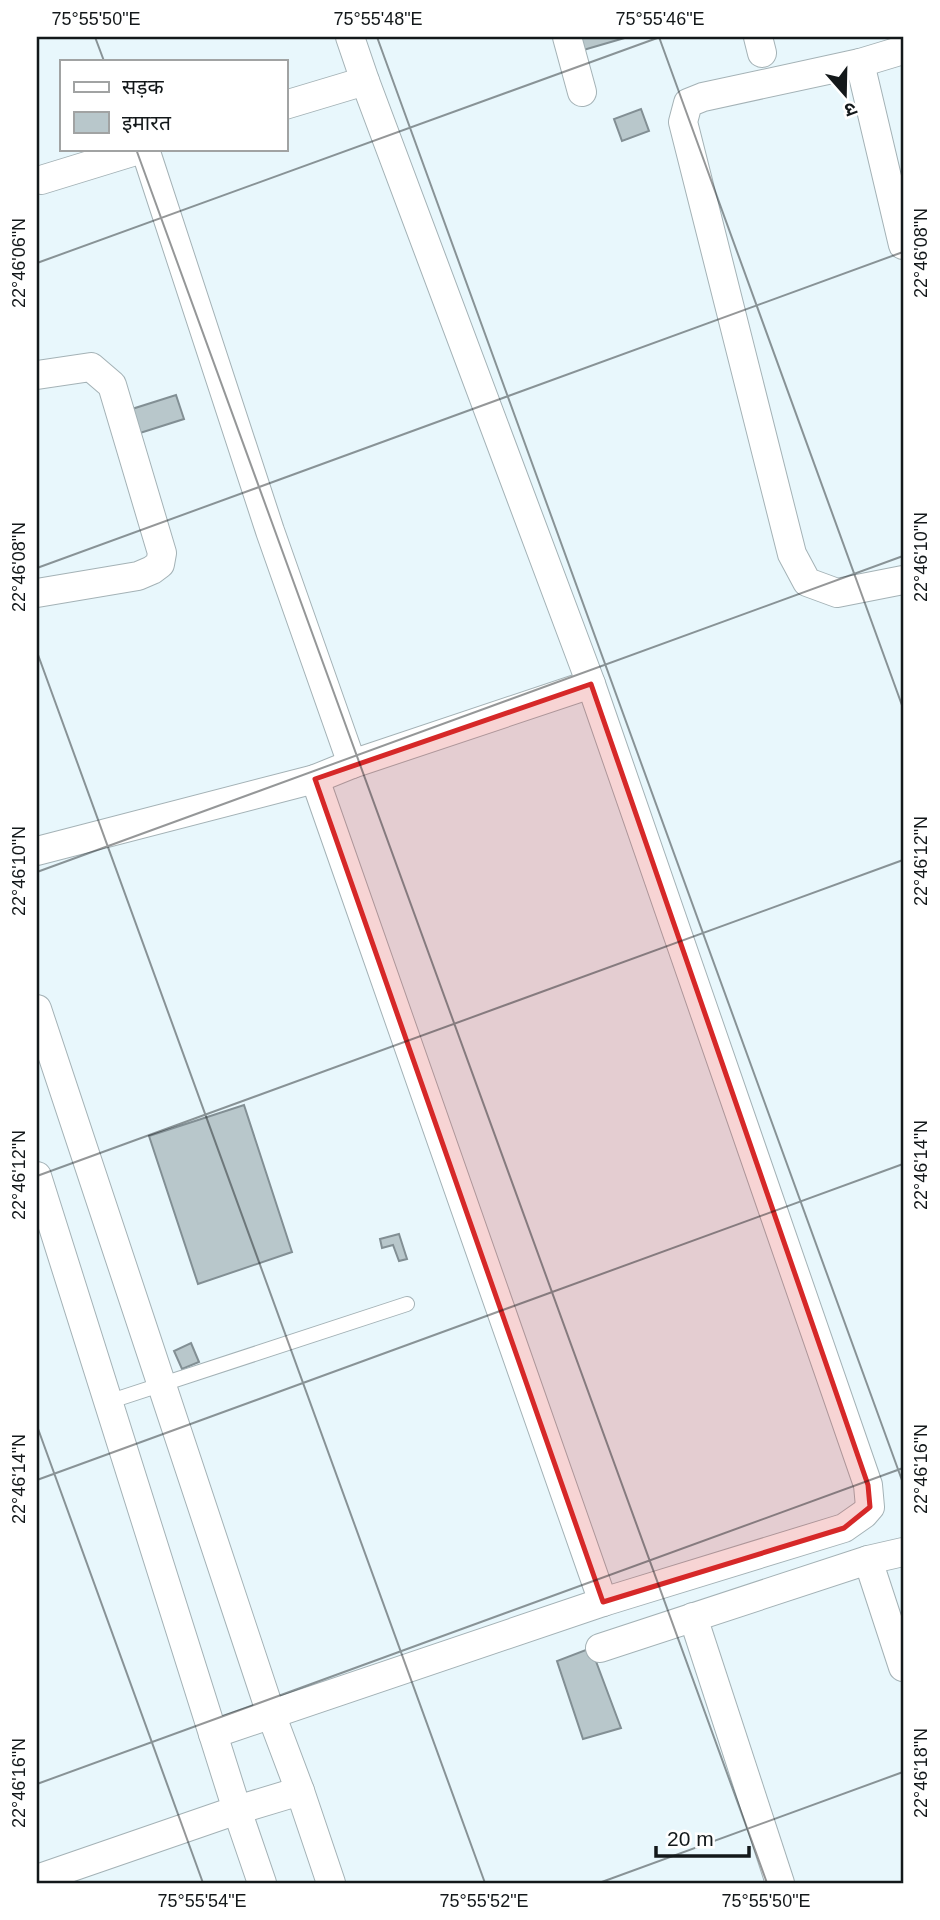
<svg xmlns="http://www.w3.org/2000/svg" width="940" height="1920" viewBox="0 0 940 1920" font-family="Arial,'Noto Sans Devanagari',sans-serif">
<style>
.building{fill:#b8c7cb;stroke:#828f94;stroke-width:2}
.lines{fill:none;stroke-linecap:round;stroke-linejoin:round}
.service-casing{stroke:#a4b2b6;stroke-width:16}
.minor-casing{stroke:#a4b2b6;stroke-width:30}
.service{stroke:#fff;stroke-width:14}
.minor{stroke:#fff;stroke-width:28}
.marked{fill:#d62828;fill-opacity:0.2;stroke:#d62828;stroke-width:5;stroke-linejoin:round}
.ticks{fill:none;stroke:#13181a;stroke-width:2;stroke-opacity:0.45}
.neatline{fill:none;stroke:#13181a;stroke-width:2.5}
.ticks-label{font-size:18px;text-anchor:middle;fill:#13181a}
</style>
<rect width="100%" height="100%" fill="#e8f7fc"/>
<g class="building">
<path d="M 576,37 L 628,37 L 580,51 Z"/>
<path d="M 641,109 L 649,131 L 622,141 L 614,119 Z"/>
<path d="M 176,395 L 184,419 L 140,433 L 132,409 Z"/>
<path d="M 244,1105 L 292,1252 L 198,1284 L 149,1136 Z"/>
<path d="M 399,1234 L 407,1259 L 399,1261 L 393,1245 L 382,1248 L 380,1239 Z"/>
<path d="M 191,1343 L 199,1362 L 182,1369 L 174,1351 Z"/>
<path d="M 591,1648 L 621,1728 L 583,1739 L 557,1661 Z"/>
</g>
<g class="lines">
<defs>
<path id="service" d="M 108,1402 L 407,1304"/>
<g id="minor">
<path d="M 567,37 L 582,92"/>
<path d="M 758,37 L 762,53"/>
<path d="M 860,63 L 903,50"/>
<path d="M 285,105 L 365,81"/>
<path d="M 145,149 L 270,531 L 352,764"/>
<path d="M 41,180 L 142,149"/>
<path d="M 903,245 L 860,63 L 703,97 L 688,103 L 683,122 L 792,554 L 807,582 L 837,593 L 903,580"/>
<path d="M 37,375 L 91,367 L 112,385 L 162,553 L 160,564 L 152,570 L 138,576 L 37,593"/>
<path d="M 315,779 L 603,1602"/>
<path d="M 37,851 L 315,779 L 352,764 L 591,684"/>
<path d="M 37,1009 L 271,1714 L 300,1791 L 331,1883"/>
<path d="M 37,1176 L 237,1810 L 262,1883"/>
<path d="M 868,1560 L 903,1667"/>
<path d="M 693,1617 L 780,1883"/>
<path d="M 600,1648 L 868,1560 L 903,1552"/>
<path d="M 213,1734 L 603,1602 L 844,1528 L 864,1514 L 870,1507 L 868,1485 L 591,684 L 365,81 L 350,37"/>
<path d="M 37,1879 L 237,1810 L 300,1791"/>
</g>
</defs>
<use href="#service" class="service-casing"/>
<use href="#minor" class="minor-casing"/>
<use href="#service" class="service"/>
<use href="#minor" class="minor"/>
</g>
<path class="marked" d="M 591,684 L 868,1485 L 870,1507 L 844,1528 L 603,1602 L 315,779 Z"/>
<path class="ticks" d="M 95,37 L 104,61M 377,37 L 903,1483M 659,37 L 903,708M 136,149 L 767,1883M 37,263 L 660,37M 37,568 L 903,252M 37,652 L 485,1883M 37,872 L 903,556M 37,1176 L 903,860M 37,1426 L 203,1883M 37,1480 L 903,1164M 37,1784 L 903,1468M 599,1883 L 903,1772"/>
<rect width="940" height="1920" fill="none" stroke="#ffffff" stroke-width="77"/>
<rect x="60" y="60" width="228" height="91" fill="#ffffff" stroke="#a1a3a3" stroke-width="2"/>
<rect x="74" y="82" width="35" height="10" fill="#ffffff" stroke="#a1a3a3" stroke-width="2"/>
<text x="122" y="94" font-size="21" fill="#13181a">सड़क</text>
<rect x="74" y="112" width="35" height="21" fill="#b8c7cb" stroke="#a1a3a3" stroke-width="2"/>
<text x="122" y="130" font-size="21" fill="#13181a">इमारत</text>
<g transform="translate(845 94) rotate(160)" stroke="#ffffff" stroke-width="5" paint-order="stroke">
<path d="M0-5L12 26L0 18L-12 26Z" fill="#13181a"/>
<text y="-10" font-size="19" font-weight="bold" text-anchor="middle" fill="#13181a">उ</text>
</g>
<path d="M656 1846v10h93v-10" fill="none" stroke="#13181a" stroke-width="3.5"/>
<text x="667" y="1846" font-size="21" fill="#13181a" stroke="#ffffff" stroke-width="5" paint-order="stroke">20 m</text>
<rect x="38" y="38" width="864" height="1844" class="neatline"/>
<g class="ticks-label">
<text x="96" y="25">75°55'50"E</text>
<text x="378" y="25">75°55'48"E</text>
<text x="660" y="25">75°55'46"E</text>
<text transform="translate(921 253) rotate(-90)" y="6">22°46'08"N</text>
<text transform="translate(19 263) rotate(-90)" y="6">22°46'06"N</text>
<text transform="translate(921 557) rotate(-90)" y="6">22°46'10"N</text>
<text transform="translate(19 567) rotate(-90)" y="6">22°46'08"N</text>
<text transform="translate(921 861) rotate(-90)" y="6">22°46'12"N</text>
<text transform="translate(19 871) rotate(-90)" y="6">22°46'10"N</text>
<text transform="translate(921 1165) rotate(-90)" y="6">22°46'14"N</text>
<text transform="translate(19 1175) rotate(-90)" y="6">22°46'12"N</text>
<text transform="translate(921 1469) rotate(-90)" y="6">22°46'16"N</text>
<text transform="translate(19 1479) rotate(-90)" y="6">22°46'14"N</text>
<text transform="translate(921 1773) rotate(-90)" y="6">22°46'18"N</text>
<text transform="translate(19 1783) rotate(-90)" y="6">22°46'16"N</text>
<text x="202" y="1907">75°55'54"E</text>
<text x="484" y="1907">75°55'52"E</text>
<text x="766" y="1907">75°55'50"E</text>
</g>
</svg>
